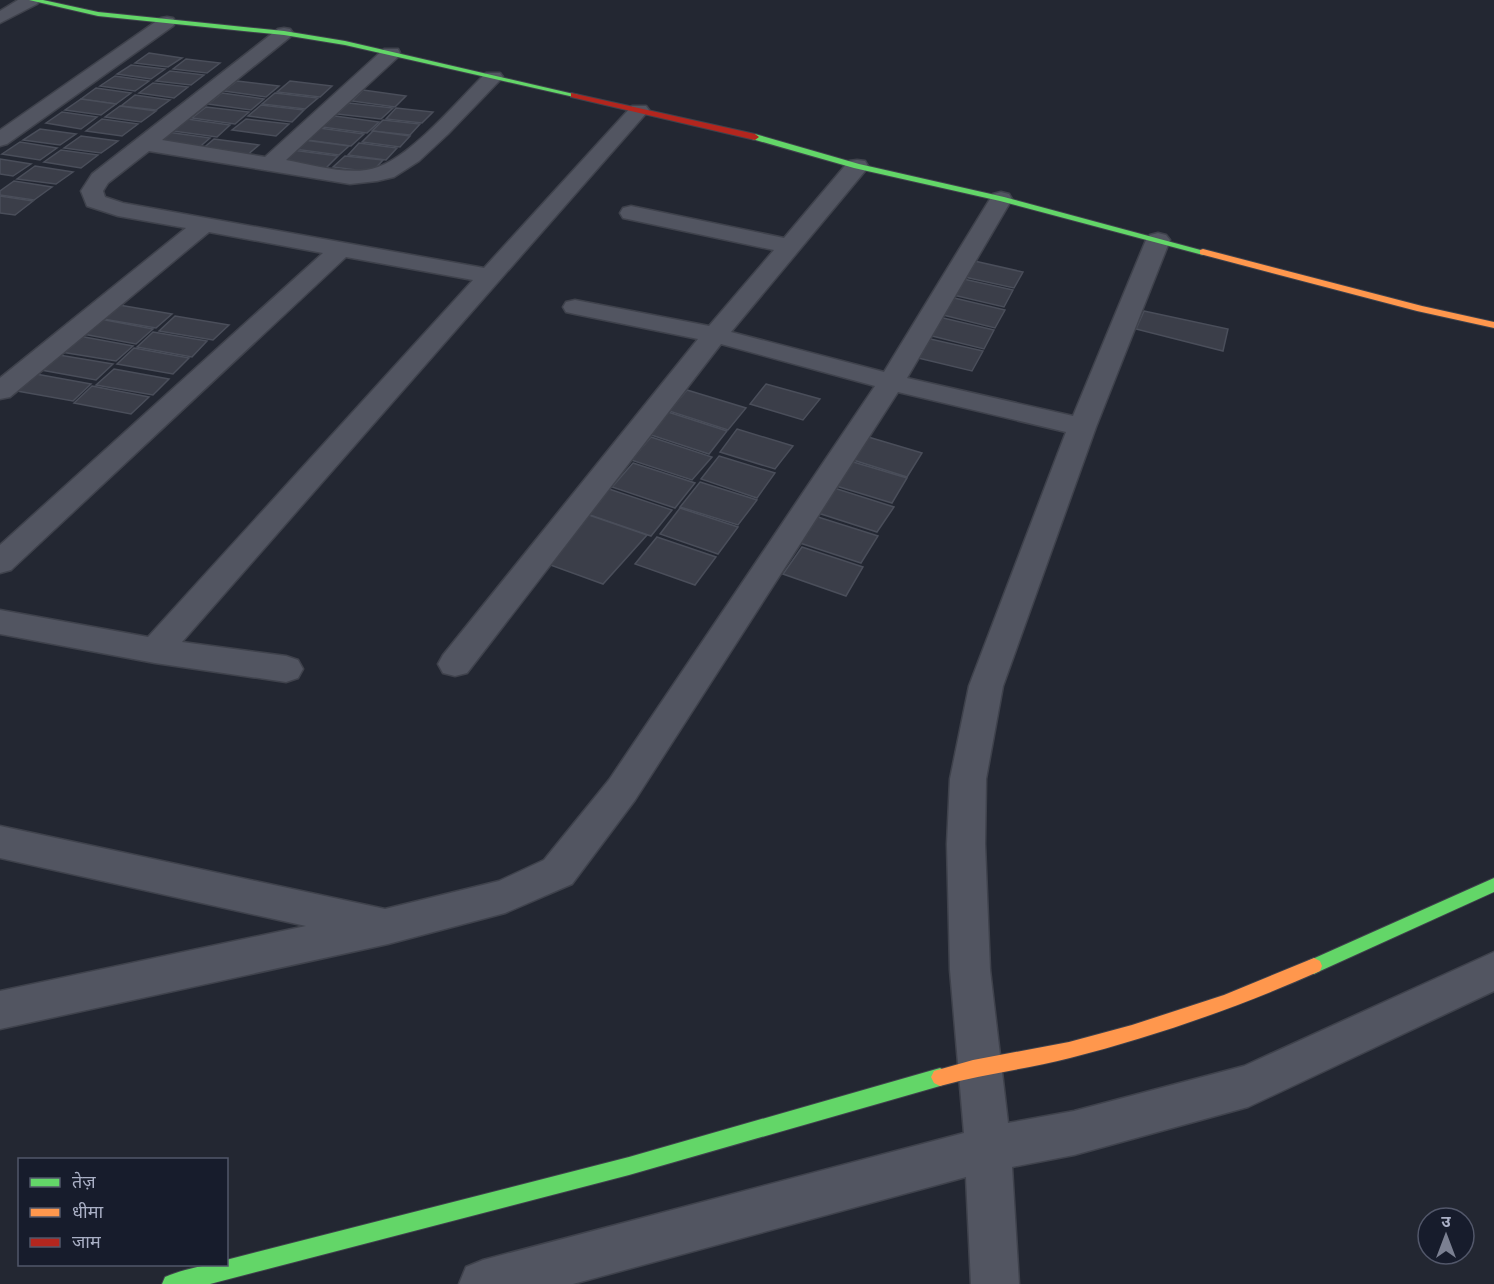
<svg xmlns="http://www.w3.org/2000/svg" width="1494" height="1284" viewBox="0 0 1494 1284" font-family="'DejaVu Sans','Noto Sans Devanagari',sans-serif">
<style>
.building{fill:#3b3e49;stroke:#4a4e5a;stroke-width:1.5}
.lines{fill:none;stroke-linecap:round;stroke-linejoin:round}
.street-casing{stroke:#3f424c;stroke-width:3}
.fast-casing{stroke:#3f424c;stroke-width:2}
.slow-casing{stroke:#3f424c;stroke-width:2}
.jam-casing{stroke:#3f424c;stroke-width:2}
.street{fill:#525561;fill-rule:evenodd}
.fast{fill:#63d668;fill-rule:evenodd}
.slow{fill:#ff974d;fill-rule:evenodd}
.jam{fill:#b3261e;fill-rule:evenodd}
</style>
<rect width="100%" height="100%" fill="#232732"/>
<g class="building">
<path d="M 149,53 L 182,58 L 168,67 L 135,63 Z"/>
<path d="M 186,59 L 220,63 L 207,73 L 173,69 Z"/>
<path d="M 131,65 L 165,69 L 151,79 L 117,74 Z"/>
<path d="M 170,71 L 204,75 L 191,85 L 156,81 Z"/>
<path d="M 115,76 L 149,81 L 135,91 L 100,86 Z"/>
<path d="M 237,81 L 279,86 L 266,97 L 224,91 Z"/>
<path d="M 290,81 L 332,86 L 320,97 L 277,92 Z"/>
<path d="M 153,83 L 188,87 L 174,98 L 139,93 Z"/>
<path d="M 96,88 L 131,93 L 116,104 L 81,99 Z"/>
<path d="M 363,90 L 406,96 L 395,107 L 352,101 Z"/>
<path d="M 222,93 L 264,99 L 251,110 L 208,104 Z"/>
<path d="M 275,93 L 318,98 L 305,109 L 262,104 Z"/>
<path d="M 135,95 L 170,100 L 156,110 L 121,106 Z"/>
<path d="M 81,99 L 116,104 L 101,115 L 65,110 Z"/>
<path d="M 349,103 L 393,108 L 381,119 L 337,114 Z"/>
<path d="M 261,105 L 304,110 L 292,122 L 248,116 Z"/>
<path d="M 120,106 L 156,111 L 141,122 L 105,117 Z"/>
<path d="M 206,107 L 249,112 L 235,124 L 192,118 Z"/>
<path d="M 396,108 L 433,112 L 422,123 L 386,119 Z"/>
<path d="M 62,112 L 97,117 L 81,129 L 46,123 Z"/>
<path d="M 335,116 L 379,122 L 367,133 L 322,127 Z"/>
<path d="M 102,119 L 138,124 L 122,136 L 86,131 Z"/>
<path d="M 187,119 L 230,125 L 217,137 L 173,131 Z"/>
<path d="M 246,119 L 289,124 L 276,136 L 232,130 Z"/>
<path d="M 383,120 L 420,124 L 410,135 L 372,131 Z"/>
<path d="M 319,128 L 364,134 L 351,146 L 307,140 Z"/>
<path d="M 40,129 L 76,134 L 60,145 L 23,140 Z"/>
<path d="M 373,131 L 410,136 L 400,147 L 362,142 Z"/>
<path d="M 167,132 L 210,138 L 196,150 L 152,144 Z"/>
<path d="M 81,136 L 118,141 L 101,153 L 64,148 Z"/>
<path d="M 214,139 L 259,145 L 245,157 L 200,151 Z"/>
<path d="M 304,140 L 349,146 L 339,155 L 294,149 Z"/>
<path d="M 20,142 L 57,148 L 40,160 L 2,154 Z"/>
<path d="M 359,143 L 397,148 L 386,160 L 348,155 Z"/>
<path d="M 61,150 L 98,155 L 81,168 L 44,162 Z"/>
<path d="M 292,150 L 338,156 L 325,169 L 279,162 Z"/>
<path d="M 345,156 L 383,160 L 372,172 L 333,167 Z"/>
<path d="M 0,159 L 31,164 L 13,176 L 0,174 Z"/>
<path d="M 35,166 L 73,172 L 56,184 L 17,179 Z"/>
<path d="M 14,181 L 52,187 L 34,200 L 0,195 L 0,191 Z"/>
<path d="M 0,196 L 33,201 L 15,215 L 0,213 Z"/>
<path d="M 970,260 L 1023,272 L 1014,288 L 960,276 Z"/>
<path d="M 959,278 L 1013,290 L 1004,307 L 949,294 Z"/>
<path d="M 950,297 L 1005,310 L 995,328 L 939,314 Z"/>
<path d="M 119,305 L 172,314 L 156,328 L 103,319 Z"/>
<path d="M 1144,311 L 1228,329 L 1223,351 L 1136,329 Z"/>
<path d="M 175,316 L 229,325 L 213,340 L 159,331 Z"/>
<path d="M 939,317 L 994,330 L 984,349 L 928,335 Z"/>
<path d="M 100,319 L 153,329 L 136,344 L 83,334 Z"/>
<path d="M 153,332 L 207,341 L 192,357 L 137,347 Z"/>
<path d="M 79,336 L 133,346 L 116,361 L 61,352 Z"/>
<path d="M 926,338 L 983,351 L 972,371 L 914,357 Z"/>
<path d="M 134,348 L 189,358 L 173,374 L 117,364 Z"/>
<path d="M 59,355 L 113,364 L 96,380 L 41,370 Z"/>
<path d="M 114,369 L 169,379 L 153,395 L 96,385 Z"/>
<path d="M 36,374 L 91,384 L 73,401 L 17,391 Z"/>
<path d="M 766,384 L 820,399 L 803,420 L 750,404 Z"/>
<path d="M 92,386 L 149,397 L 131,414 L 74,403 Z"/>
<path d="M 687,390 L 746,408 L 728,430 L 669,411 Z"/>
<path d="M 668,412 L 727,431 L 709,454 L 648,434 Z"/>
<path d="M 737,429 L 793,446 L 775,469 L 720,452 Z"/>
<path d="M 865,436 L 922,453 L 907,477 L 850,459 Z"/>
<path d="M 651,437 L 712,457 L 692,480 L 631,460 Z"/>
<path d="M 719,456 L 775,473 L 757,498 L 701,479 Z"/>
<path d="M 850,461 L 907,478 L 892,503 L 833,485 Z"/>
<path d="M 633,463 L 695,483 L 675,508 L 612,487 Z"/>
<path d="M 700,482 L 757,500 L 738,525 L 680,507 Z"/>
<path d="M 834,488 L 894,507 L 877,532 L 818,513 Z"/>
<path d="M 609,489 L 672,510 L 651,536 L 587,514 Z"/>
<path d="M 680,508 L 738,527 L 718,554 L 660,534 Z"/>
<path d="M 583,513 L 647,535 L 603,584 L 542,562 Z"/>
<path d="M 818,517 L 878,536 L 861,563 L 800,543 Z"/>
<path d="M 657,537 L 716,557 L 695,585 L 635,564 Z"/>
<path d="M 802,547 L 863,567 L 846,596 L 783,574 Z"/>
</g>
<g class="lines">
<defs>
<g id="street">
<path d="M 18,0 L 40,0 L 37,4 L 0,23 L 0,11 Z"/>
<path d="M 167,17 L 173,18 L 176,22 L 173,26 L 7,144 L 0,146 L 0,130 L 161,18 Z"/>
<path d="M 284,28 L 290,29 L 293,33 L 290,37 L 162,140 L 265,157 L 384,49 L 398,49 L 400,53 L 398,57 L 286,160 C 314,165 351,177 378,167 C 413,155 459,99 486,73 L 500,73 L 503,77 L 448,134 L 419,161 L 394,177 L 377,181 L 350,184 L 149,151 L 108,183 L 103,191 L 105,197 L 123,203 L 484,268 L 632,106 L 646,106 L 649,110 L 182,642 L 286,656 L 298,660 L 303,669 L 298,678 L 286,682 L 155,663 L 0,634 L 0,610 L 148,637 L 473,280 L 346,257 L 11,570 L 0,573 L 0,545 L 323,253 L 209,232 L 10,397 L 0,399 L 0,378 L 186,228 L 118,216 L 87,206 L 81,191 L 92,174 L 278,29 Z"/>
<path d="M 857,160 L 865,161 L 868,166 L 865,171 L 731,332 L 884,372 L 990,199 L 993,194 L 1001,192 L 1009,194 L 1012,199 L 907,378 L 1073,416 L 1146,240 L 1150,235 L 1158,233 L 1166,235 L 1170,240 L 1096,427 L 1003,686 L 986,779 L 985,844 L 990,970 L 1008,1123 L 1074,1111 L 1244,1066 L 1494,952 L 1494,991 L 1248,1107 L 1074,1155 L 1012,1167 L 1019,1284 L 971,1284 L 966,1177 L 573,1284 L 459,1284 L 466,1267 L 483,1260 L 964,1133 L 950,970 L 947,844 L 950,779 L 969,686 L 1066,432 L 898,392 L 635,800 L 572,884 L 505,913 L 388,944 L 0,1029 L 0,991 L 306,926 L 0,858 L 0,826 L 385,909 L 499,881 L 544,860 L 609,780 L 875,386 L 721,344 L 467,673 L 455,676 L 443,673 L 438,664 L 443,655 L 698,339 L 575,314 L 566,312 L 563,307 L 566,302 L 575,300 L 709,326 L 774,250 L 623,218 L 620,213 L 623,208 L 631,206 L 784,238 L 849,161 Z"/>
</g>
<g id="fast">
<path d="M 29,0 L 43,0 L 98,12 L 284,31 L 345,41 L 578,95 L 574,97 L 345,45 L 284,35 L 98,16 Z"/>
<path d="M 755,134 L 859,164 L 1004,197 L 1208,252 L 1203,255 L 1000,201 L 854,168 L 752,139 L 751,137 Z"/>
<path d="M 1494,878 L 1494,892 L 1320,971 L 1314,974 L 1308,971 L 1306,966 L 1308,961 Z"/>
<path d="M 940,1068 L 946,1071 L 949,1077 L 946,1083 L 940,1086 L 629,1175 L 210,1284 L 162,1284 L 165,1277 C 184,1269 206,1264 226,1264 L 226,1260 L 629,1157 Z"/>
</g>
<g id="slow">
<path d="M 1203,249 L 1422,306 L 1494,322 L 1494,328 L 1417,311 L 1200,254 L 1200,250 Z"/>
<path d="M 1314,958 L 1320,961 L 1322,966 L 1320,971 C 1239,1007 1156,1036 1070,1058 C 1027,1069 983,1074 940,1086 L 934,1083 L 931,1077 L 934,1071 L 973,1060 L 1069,1042 L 1132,1025 L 1224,995 Z"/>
</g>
<path id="jam" d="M 571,93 L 755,134 L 759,137 L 755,140 L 571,97 Z"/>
</defs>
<use href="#street" class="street-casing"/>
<use href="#fast" class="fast-casing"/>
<use href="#slow" class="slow-casing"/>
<use href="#jam" class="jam-casing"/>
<use href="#street" class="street"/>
<use href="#fast" class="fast"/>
<use href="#slow" class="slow"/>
<use href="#jam" class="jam"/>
</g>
<rect x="18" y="1158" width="210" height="108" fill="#171c2c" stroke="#52576a" stroke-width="1.5"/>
<rect x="30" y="1178" width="30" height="9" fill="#63d668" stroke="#52576a" stroke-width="1.5"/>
<text x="72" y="1188" font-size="18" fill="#aab0c6">तेज़</text>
<rect x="30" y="1208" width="30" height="9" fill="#ff974d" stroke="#52576a" stroke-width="1.5"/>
<text x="72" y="1218" font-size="18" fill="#aab0c6">धीमा</text>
<rect x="30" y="1238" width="30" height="9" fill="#b3261e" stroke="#52576a" stroke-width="1.5"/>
<text x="72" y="1248" font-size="18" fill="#aab0c6">जाम</text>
<g transform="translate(1446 1236)"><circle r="28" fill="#171c2c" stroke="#52576a" stroke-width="1.5"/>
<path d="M0-4.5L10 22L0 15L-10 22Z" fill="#7b8092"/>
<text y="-9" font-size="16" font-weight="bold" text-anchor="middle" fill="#aab0c6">उ</text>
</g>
</svg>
